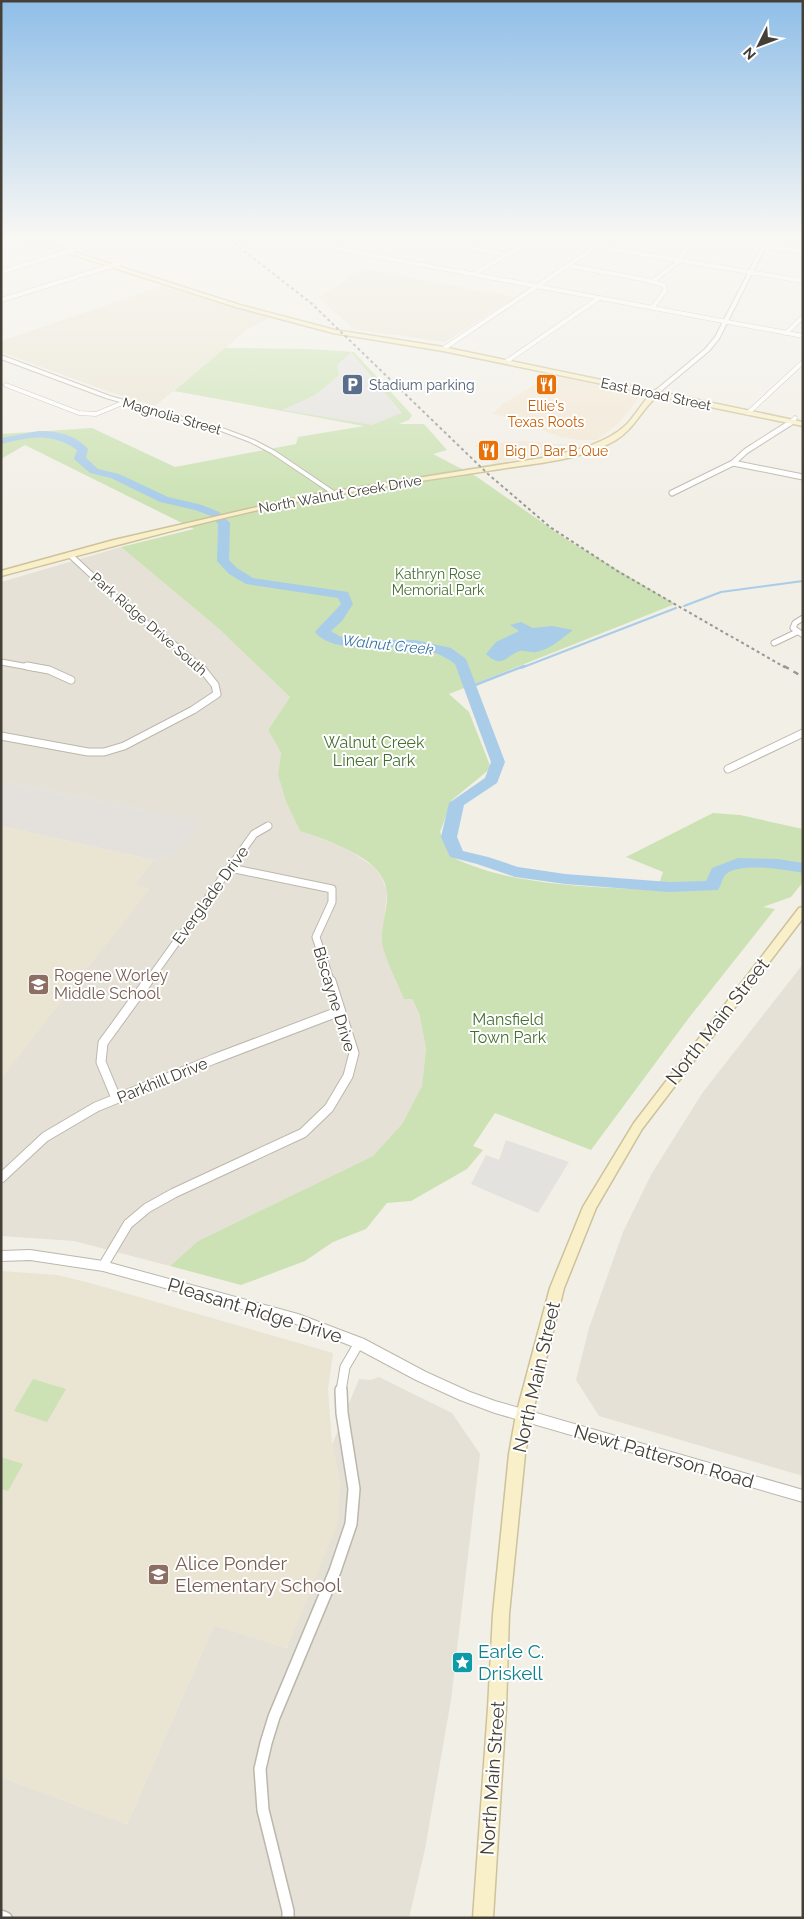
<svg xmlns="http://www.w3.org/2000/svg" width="804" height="1919" viewBox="0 0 804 1919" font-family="Raleway,sans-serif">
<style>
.residential{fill:#e5e1d6}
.commercial{fill:#f2e7d4}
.industrial{fill:#e4e1dc}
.education{fill:#eae4d2}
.green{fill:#cce2b4}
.parking{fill:#e3e2df}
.water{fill:#a9cce9}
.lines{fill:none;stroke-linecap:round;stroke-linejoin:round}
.stream-far1{stroke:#a9cce9;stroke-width:2}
.stream{stroke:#a9cce9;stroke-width:2.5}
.river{fill:#a9cce9;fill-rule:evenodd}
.minor-far4-casing{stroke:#bcb7ab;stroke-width:5}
.minor-far3-casing{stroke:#bcb7ab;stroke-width:7}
.minor-far2-casing{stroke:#bcb7ab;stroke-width:9}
.minor-far1-casing{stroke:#bcb7ab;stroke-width:11}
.minor-casing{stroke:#bcb7ab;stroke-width:14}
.tertiary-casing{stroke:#bcb7ab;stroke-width:2}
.secondary-casing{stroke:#cdc29b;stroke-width:3}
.minor-far4{stroke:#fff;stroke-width:4}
.minor-far3{stroke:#fff;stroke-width:5}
.minor-far2{stroke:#fff;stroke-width:7}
.minor-far1{stroke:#fff;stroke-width:9}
.minor{stroke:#fff;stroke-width:11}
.tertiary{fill:#fff;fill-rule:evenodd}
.secondary{fill:#f9f0ca;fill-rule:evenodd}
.rail-far1{stroke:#969696;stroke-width:2;stroke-dasharray:3 3;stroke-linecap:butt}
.rail{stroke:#969696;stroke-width:2.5;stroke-dasharray:5.5 5.5;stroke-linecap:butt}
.labels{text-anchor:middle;stroke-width:4;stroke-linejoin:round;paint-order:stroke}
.far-service-label{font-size:14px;fill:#4e5e75;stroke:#fff;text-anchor:start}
.far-street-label{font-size:14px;fill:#444037;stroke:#fff}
.far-food-label{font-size:14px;fill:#c56008;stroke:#fff}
.far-park-label{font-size:14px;fill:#467030;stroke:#fff}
.far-water-label{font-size:15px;font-style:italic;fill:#3a74a6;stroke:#fff}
.park-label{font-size:16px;fill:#467030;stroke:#fff}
.street-label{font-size:16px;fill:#444037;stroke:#fff}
.education-label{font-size:16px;fill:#785e54;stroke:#fff;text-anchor:start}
.near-street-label{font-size:19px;fill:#444037;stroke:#fff}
.near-education-label{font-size:19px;fill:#785e54;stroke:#fff;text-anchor:start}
.near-culture-label{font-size:19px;fill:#0d838f;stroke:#fff;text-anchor:start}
</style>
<rect width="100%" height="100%" fill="#f2efe7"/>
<g class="residential">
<path d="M 121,547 L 218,628 L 290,697 L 268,730 L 281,753 L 278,775 L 286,802 L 300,831 L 347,848 L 375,868 L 382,878 L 387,891 L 382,943 L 419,1013 L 426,1048 L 422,1086 L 402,1124 L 373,1156 L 198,1241 L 170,1266 L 74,1241 L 1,1236 L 1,1078 L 149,889 L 134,885 L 153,860 L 176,855 L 200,821 L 1,781 L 1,582 Z"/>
<path d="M 803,964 L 803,1476 L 599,1416 L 576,1380 L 589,1328 L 623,1232 L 652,1173 L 703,1092 Z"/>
<path d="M 379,1377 L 452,1413 L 480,1454 L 451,1700 L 425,1849 L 409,1918 L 1,1918 L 1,1777 L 127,1824 L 214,1625 L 287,1648 L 340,1484 L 332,1445 L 359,1379 L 370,1380 Z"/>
</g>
<g class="commercial">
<path d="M 552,375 L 641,395 L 620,422 L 597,440 L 580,440 L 561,437 L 542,430 L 540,425 L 492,414 L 504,403 Z"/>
<path d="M 521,441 L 574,445 L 580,447 L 494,464 L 475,445 Z"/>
</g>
<path class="industrial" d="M 1,781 L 201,821 L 176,855 L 153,860 L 1,826 Z"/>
<g class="education">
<path d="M 364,269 L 515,297 L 445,342 L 354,329 L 318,297 Z"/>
<path d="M 162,286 L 270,318 L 248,329 L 155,406 L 110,392 L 1,352 L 1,341 Z"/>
<path d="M 1,826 L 153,860 L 134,885 L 150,889 L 1,1078 Z"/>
<path d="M 1,1271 L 57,1275 L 94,1284 L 333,1353 L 328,1389 L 332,1445 L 340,1484 L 338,1523 L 287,1648 L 214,1625 L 127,1824 L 1,1777 Z"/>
</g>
<g class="green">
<path d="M 225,348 L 310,349 L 354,352 L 412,415 L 409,420 L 399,424 L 424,424 L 447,450 L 433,454 L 477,477 L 566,539 L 675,604 L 449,694 L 469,712 L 491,768 L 452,800 L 440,832 L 452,857 C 509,886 594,887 657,890 L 663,872 L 626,857 L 713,813 L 740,815 L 803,829 L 803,882 L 791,897 L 763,907 L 775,909 L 688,1019 L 591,1150 L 495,1113 L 473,1146 L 483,1150 L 467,1169 L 411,1201 L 387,1203 L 366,1229 L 333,1242 L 305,1261 L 241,1285 L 170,1266 L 198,1241 L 373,1156 L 402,1124 L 422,1086 L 426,1048 L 419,1013 L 412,999 L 404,999 C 399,986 383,954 382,942 C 381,925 388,909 387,892 C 384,857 328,841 300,831 L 286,802 L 278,775 L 281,753 L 268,730 L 290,697 L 218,628 L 121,547 L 194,529 L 25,445 L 1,459 L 1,434 L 92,428 L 175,467 L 296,444 L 298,437 L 364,426 L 174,391 Z"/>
<path d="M 33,1379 L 66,1389 L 47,1422 L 14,1411 Z"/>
<path d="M 1,1457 L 23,1464 L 8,1491 L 1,1489 Z"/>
</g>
<g class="parking">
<path d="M 351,352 L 402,413 L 372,425 L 282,410 L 315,395 L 339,375 L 337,365 Z"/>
<path d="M 506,1140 L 569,1162 L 538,1213 L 471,1184 L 486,1155 L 499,1160 Z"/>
</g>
<path class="water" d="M 521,622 L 533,628 L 552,626 L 573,630 C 562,638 550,650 536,652 C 531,653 525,650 520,651 C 506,655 503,670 486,654 L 496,642 L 519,631 L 510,625 Z"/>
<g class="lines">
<g class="stream-far1">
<path d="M 684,606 L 721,592 L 803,581"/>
<path d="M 521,668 L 676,608"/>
</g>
<path class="stream" d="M 470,687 L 524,666"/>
<path class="river" d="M 39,431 C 57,431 76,435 88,449 L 86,458 L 98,469 L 119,474 L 168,497 L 202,505 L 219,512 L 230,523 L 229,560 L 237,568 L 253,578 L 348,592 L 353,604 L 342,621 L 331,631 L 339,636 L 357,640 L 415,640 L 451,648 L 466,659 L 505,762 L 497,783 L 464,805 L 457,837 L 463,851 L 488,857 L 518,867 L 565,874 L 669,882 L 706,881 L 712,868 L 738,858 L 778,859 L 803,863 L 803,873 C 785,870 738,861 725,875 C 722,879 721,886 718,890 L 669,892 L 565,884 L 515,877 L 477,864 L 450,857 L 441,837 L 449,803 L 485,778 L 491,762 L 455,664 C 443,655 431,650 416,648 C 390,644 334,656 315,632 C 323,622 333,614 341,604 L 338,598 L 246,584 L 229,574 L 217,561 L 218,524 L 211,516 L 195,510 L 160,502 L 111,478 L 90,473 L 74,459 L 77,450 C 51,432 31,437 1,444 L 1,438 Z"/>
<defs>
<g id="minor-far4">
<path d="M 315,236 L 327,245 L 338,249 L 803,336"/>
<path d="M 401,236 L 507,255"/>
<path d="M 534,236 L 803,281"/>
<path d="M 1,242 L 20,236"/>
<path d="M 763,247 L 803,251"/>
<path d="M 570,266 L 642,279 L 664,285 L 665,291 L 653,307"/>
<path d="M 1,272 L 73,250"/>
<path d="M 474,274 L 539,236"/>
<path d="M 653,281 L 678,262 L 695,236"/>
<path d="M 1,300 L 118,264"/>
<path d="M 786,333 L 803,317"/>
<path d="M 443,349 L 612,236"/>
<path d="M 507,361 L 599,298"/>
<path d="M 6,385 L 79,413 L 96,414 L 125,402"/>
<path d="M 748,413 L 803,362"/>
<path d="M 789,424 L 795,418"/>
</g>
<g id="minor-far3">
<path d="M 733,463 L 803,477"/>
<path d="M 672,493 L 733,463 L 746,451 L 790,423"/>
<path d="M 70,555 L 127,608 L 180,649 L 201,668"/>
<path d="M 803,618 L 795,623 L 793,628 L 803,635"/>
<path d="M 774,643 L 797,632"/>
<path d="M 1,662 L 34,668"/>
</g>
<g id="minor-far2">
<path d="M 27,666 L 49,670 L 71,680"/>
<path d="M 1,736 L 88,752 L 104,752 L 124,746 L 193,710 L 217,694 L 215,685 L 200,666"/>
<path d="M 728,769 L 803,733"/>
<path d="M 230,868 L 332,889 L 332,902 L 316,937 L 331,983"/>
<path d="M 147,983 L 254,834 L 268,826"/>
</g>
<g id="minor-far1">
<path d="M 116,1098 L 101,1062 L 103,1043 L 148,981"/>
<path d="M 1,1178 L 45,1137 L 96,1107 L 214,1059 L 340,1011"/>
<path d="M 103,1266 L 128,1224 L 147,1208 L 174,1193 L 303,1133 L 329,1108 L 348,1076 L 354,1053 L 331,981"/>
<path d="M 341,1391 L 345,1367 L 359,1343"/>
</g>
<g id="minor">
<path d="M 1,1916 L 6,1918"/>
<path d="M 288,1918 L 288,1911 L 263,1810 L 260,1769 L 266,1743 L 274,1717 L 335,1571 L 351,1524 L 354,1489 L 342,1413 L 341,1390"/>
</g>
<g id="tertiary">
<path d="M 767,236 L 771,236 L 719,339 L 709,351 L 661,391 L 657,391 L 657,389 L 705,349 L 715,337 Z"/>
<path d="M 1,355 L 110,396 L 225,429 L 254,440 L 275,451 L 337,493 L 332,494 L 271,453 L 250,442 L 221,431 L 106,398 L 1,359 Z"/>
<path d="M 30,1250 L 103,1261 L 298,1314 L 364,1339 L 426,1372 L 470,1392 L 495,1401 L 803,1490 L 803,1502 L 495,1413 L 460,1400 L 416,1380 L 354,1347 L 296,1324 L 103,1271 L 30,1260 L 1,1261 L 1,1251 Z"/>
</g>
<g id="secondary">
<path d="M 14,236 L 23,236 L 240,305 L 335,330 L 443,347 L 654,391 L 659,388 L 662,390 L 660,392 L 803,422 L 803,426 L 657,396 C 642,409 634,429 616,440 C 582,460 538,463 500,469 C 435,479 370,488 306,500 C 203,520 102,550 1,576 L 1,571 L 114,540 L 305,496 L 542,458 C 571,451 603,446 626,425 C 635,416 641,404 651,394 L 443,351 L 333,333 L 236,307 Z"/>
<path d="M 803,907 L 803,918 L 642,1129 L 596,1208 L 564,1288 L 532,1415 L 525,1454 L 509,1614 L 506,1708 L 493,1918 L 473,1918 L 488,1708 L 493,1614 L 509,1454 L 516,1415 L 550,1288 L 583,1207 L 634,1123 L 799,908 Z"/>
</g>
</defs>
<use href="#minor-far4" class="minor-far4-casing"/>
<use href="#minor-far3" class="minor-far3-casing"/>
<use href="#minor-far2" class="minor-far2-casing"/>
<use href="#minor-far1" class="minor-far1-casing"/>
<use href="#minor" class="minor-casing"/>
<use href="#tertiary" class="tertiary-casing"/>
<use href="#secondary" class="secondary-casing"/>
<use href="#minor-far4" class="minor-far4"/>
<use href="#minor-far3" class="minor-far3"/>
<use href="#minor-far2" class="minor-far2"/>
<use href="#minor-far1" class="minor-far1"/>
<use href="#minor" class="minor"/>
<use href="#tertiary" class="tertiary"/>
<use href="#secondary" class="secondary"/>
<path class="rail-far1" d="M 225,236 L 311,303 L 488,474 L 550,527 L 619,572 L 786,668"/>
<path class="rail" d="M 784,666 L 803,677"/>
</g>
<linearGradient id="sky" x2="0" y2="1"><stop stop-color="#8fbee8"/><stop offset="0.47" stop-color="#f9f8f4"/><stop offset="1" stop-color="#f9f8f4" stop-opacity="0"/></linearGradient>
<rect width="804" height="505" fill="url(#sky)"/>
<defs>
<symbol id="restaurant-square" viewBox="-11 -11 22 22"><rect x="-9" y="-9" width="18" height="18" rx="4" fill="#e8710a" stroke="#fff"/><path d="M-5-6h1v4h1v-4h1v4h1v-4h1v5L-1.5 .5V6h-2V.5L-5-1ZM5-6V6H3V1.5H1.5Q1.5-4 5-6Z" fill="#fff"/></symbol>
<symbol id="parking-square" viewBox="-11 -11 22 22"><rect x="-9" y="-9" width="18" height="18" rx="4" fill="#5c6f8a" stroke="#fff"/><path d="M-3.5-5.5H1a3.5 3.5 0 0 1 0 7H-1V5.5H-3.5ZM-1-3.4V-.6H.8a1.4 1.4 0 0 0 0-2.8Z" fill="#fff"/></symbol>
<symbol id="school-square" viewBox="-11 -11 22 22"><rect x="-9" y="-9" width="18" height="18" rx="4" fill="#8d6e63" stroke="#fff"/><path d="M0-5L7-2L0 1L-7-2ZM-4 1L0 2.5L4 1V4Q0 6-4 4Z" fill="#fff"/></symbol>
<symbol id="sight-square" viewBox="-11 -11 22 22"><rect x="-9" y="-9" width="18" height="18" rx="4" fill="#0f9aa8" stroke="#fff"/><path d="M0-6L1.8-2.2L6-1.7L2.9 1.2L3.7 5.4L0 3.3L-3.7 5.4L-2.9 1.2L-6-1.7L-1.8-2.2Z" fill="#fff"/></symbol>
</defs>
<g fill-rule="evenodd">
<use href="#restaurant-square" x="534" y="372" width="25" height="25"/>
<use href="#parking-square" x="340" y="372" width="25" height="25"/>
<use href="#restaurant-square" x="476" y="438" width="25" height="25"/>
<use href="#school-square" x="26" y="972" width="25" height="25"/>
<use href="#school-square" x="146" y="1562" width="25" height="25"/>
<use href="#sight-square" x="450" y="1650" width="25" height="25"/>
</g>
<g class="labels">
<g class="far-service-label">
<text x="369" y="390">Stadium parking</text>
</g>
<g class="far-street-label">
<text transform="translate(656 394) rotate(12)" y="5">East Broad Street</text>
<text transform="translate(172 416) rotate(16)" y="5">Magnolia Street</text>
<text transform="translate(340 494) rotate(-10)" y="5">North Walnut Creek Drive</text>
<text transform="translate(149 624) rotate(41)" y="5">Park Ridge Drive South</text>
</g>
<g class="far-food-label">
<text x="546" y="411">Ellie's<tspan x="546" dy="16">Texas Roots</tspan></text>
<text x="505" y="456" text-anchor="start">Big D Bar B Que</text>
</g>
<g class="far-park-label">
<text x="438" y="579">Kathryn Rose<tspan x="438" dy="16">Memorial Park</tspan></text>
</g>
<g class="far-water-label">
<text transform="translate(388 645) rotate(6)" y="5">Walnut Creek</text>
</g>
<g class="park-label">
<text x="374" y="748">Walnut Creek<tspan x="374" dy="18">Linear Park</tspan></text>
<text x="508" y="1025">Mansfield<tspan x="508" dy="18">Town Park</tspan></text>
</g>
<g class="street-label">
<text transform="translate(210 895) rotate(-54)" y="6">Everglade Drive</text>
<text transform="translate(335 999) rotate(73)" y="6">Biscayne Drive</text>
<text transform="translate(162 1080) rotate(-22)" y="6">Parkhill Drive</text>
</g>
<g class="education-label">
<text x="54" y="981">Rogene Worley<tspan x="54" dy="18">Middle School</tspan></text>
</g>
<g class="near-street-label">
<text transform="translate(717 1021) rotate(-52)" y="7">North Main Street</text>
<text transform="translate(255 1310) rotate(17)" y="7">Pleasant Ridge Drive</text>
<text transform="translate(536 1377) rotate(-77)" y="7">North Main Street</text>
<text transform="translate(664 1456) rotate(16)" y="7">Newt Patterson Road</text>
<text transform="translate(492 1778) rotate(-86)" y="7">North Main Street</text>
</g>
<g class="near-education-label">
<text x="175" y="1570">Alice Ponder<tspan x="175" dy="22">Elementary School</tspan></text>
</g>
<g class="near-culture-label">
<text x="478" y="1658">Earle C.<tspan x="478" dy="22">Driskell</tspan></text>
</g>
</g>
<rect width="804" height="1919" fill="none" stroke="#444037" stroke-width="5"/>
<g transform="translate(759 45) rotate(228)" stroke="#ffffff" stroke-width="4" paint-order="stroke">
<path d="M0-4L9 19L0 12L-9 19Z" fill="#444037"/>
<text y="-8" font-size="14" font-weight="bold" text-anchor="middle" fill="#444037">N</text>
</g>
</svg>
